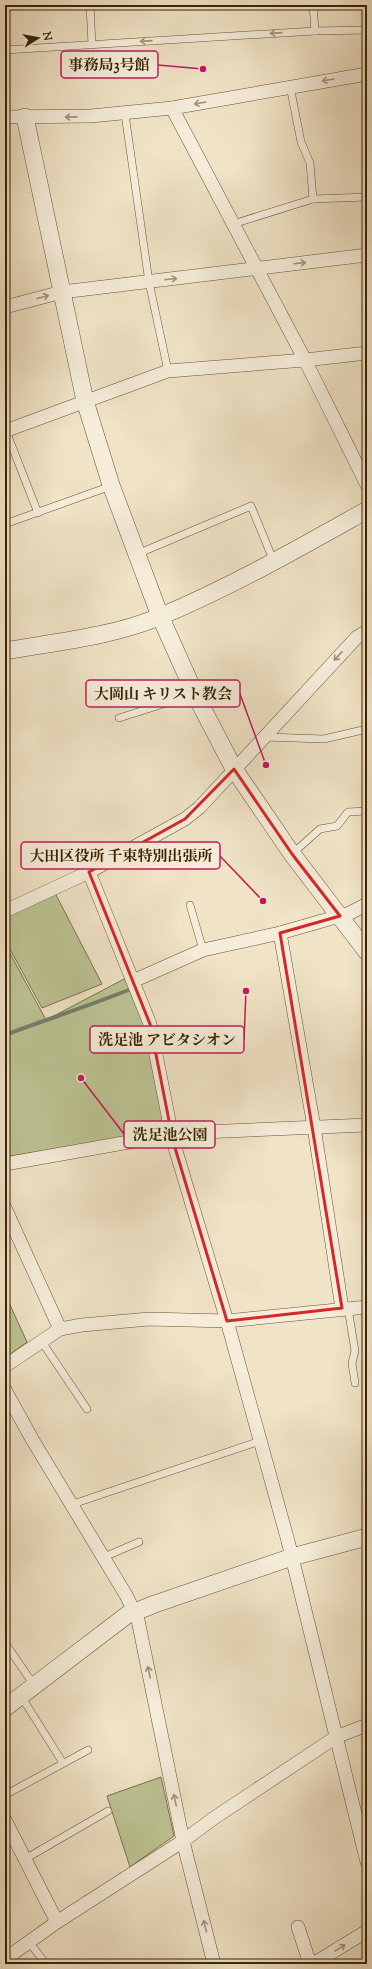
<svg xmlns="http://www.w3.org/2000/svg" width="372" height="1969" viewBox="0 0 372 1969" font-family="'Sorts Mill Goudy','Noto Serif JP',serif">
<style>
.green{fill:#bcc393;stroke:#7c734a}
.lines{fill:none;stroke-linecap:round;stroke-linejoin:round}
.stream{stroke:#74806d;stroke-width:4}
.service-casing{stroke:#685333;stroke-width:8}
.minor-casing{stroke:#685333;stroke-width:14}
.tertiary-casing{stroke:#685333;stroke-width:18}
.service{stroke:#f5edda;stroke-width:7}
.minor{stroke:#f5edda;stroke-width:13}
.tertiary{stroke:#f5edda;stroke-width:17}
.oneway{stroke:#a19279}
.marked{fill:none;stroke:#d62828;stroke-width:3;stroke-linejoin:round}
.leader{fill:none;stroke:#c2185b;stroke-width:1.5}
.callout-dot{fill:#c2185b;stroke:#f5edda;stroke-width:1.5}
.callout{fill:#f5edda;stroke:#c2185b;stroke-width:1.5}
.callout-label{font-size:15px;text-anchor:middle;font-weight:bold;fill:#3b2302}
</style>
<rect width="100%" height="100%" fill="#f0e3c6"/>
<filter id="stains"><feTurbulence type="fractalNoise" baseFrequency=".005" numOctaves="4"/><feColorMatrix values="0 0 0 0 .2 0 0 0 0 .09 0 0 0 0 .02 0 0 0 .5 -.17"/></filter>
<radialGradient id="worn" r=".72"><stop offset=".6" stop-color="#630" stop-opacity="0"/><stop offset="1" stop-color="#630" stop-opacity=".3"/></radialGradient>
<g class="green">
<path d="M 55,893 L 102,984 L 42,1008 L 5,940 L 5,915 Z"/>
<path d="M 5,944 L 46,1020 L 128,977 L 148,1025 L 166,1131 L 5,1157 Z"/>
<path d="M 5,1294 L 27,1342 L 5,1358 Z"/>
<path d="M 161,1777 L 174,1836 L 130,1867 L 107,1796 Z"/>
</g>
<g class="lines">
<path class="stream" d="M 5,1035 C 47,1019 89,1006 131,989"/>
<defs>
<g id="service">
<path d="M 90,5 L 92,45"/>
<path d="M 313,5 L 315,31"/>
<path d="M 5,50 L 315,31 L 367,30"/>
<path d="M 290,86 L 301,142 L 310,163 L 313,199"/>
<path d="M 125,114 L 149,282 L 168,371"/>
<path d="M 233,224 L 313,199 L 367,197"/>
<path d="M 6,431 L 38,513"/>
<path d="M 5,524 L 111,486"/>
<path d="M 137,554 L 251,506 L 274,562"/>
<path d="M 119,718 L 195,694"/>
<path d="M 265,737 L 324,739 L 367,729"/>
<path d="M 292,854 L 320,829 L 337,826 L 348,812 L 367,811"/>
<path d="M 190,905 L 203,950"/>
<path d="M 348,1308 L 355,1351 L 352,1363 L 355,1383"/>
<path d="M 42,1342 L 87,1409"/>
<path d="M 73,1504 L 260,1441"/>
<path d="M 104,1557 L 139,1542"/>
<path d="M 5,1643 L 34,1685"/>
<path d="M 21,1696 L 63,1763"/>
<path d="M 5,1795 L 88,1750"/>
<path d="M 5,1844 L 15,1838"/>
<path d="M 25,1859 L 108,1811"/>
<path d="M 29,1942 L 46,1964"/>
</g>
<g id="minor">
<path d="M 172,108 L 305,360 L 367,485"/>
<path d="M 5,117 L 91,116 L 172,108 L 367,74"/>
<path d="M 5,307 L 62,292 L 367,255"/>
<path d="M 5,431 L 168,371 L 305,360 L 367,353"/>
<path d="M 89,872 L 150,1024 L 173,1141 L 227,1321 L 288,1541 L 367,1862"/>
<path d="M 5,911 L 89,872 L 185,819 L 200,807 L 357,637 L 367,631"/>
<path d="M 280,933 L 314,1127 L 342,1308"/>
<path d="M 133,981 L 203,950 L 280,933 L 350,913 L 367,904"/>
<path d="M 5,1164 L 180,1133 L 367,1125"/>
<path d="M 5,1208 L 60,1329"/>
<path d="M 5,1366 L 60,1329 L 82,1325 L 149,1319 L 227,1321 L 367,1307"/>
<path d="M 5,1390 L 32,1439 L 126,1595 L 138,1620 L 183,1841 L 214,1964"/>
<path d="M 5,1820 L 57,1922"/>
<path d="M 298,1927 L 310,1964"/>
<path d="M 5,1959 L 57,1922 L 183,1841 L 214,1818 L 336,1737 L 367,1725"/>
<path d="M 313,1964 L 367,1931"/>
</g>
<g id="tertiary">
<path d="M 25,117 L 85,401 L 111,485 L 160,616 L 195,694 L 234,769 L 292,854 L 367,952"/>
<path d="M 5,651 C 56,642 110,637 159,617 C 231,587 299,548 367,510"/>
<path d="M 5,1708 L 127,1615 L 155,1604 L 292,1557 L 367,1537"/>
</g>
</defs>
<use href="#service" class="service-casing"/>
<use href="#minor" class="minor-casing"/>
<use href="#tertiary" class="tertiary-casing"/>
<use href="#service" class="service"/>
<use href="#minor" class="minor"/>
<use href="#tertiary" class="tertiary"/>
</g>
<defs><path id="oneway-shaft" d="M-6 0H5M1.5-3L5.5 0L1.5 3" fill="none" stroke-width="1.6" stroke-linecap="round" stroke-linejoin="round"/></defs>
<g class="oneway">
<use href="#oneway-shaft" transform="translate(276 33) rotate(176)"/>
<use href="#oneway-shaft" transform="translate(146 41) rotate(176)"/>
<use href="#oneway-shaft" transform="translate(328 80) rotate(171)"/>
<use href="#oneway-shaft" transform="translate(200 103) rotate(170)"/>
<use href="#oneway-shaft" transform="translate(71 117) rotate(179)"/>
<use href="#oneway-shaft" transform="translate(300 263) rotate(-7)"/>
<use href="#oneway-shaft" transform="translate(171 279) rotate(-7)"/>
<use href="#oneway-shaft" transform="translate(43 297) rotate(-15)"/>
<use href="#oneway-shaft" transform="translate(338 656) rotate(133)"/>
<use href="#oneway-shaft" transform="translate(149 1672) rotate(-102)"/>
<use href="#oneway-shaft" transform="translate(175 1800) rotate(-102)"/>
<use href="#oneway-shaft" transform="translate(205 1926) rotate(-104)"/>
<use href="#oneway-shaft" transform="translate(340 1948) rotate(-31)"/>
</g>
<path class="marked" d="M 234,769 L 292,854 L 340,916 L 280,933 L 342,1308 L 227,1321 L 173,1141 L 150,1024 L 89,872 L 185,819 Z"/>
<path class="leader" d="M203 69L158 65M266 765L240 694M263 901L220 856M246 991L244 1040M81 1078L124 1134"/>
<g class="callout-dot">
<circle cx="203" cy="69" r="4"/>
<circle cx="266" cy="765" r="4"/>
<circle cx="263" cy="901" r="4"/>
<circle cx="246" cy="991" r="4"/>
<circle cx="81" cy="1078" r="4"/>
</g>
<g class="callout">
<rect x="61" y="51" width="97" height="27" rx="4"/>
<rect x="86" y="680" width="154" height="27" rx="4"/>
<rect x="21" y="842" width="199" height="27" rx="4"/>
<rect x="90" y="1026" width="154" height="27" rx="4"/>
<rect x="124" y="1121" width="91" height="27" rx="4"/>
</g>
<g class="callout-label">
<text x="109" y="70">事務局3号館</text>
<text x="163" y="699">大岡山 キリスト教会</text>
<text x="121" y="861">大田区役所 千束特別出張所</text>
<text x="167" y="1045">洗足池 アビタシオン</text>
<text x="170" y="1140">洗足池公園</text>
</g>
<rect width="372" height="1969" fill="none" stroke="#f0e3c6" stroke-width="20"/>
<rect x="6" y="6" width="360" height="1957" fill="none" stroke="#3b2302" stroke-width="2"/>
<rect x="10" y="10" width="352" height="1949" fill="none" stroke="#3b2302"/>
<g transform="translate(38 38) rotate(79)" stroke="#f5edda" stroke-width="3" paint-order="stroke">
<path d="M0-3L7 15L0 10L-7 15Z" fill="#3b2302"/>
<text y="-6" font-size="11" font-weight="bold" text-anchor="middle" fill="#3b2302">N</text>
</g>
<rect width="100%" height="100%" filter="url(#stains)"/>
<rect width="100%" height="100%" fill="url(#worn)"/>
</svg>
